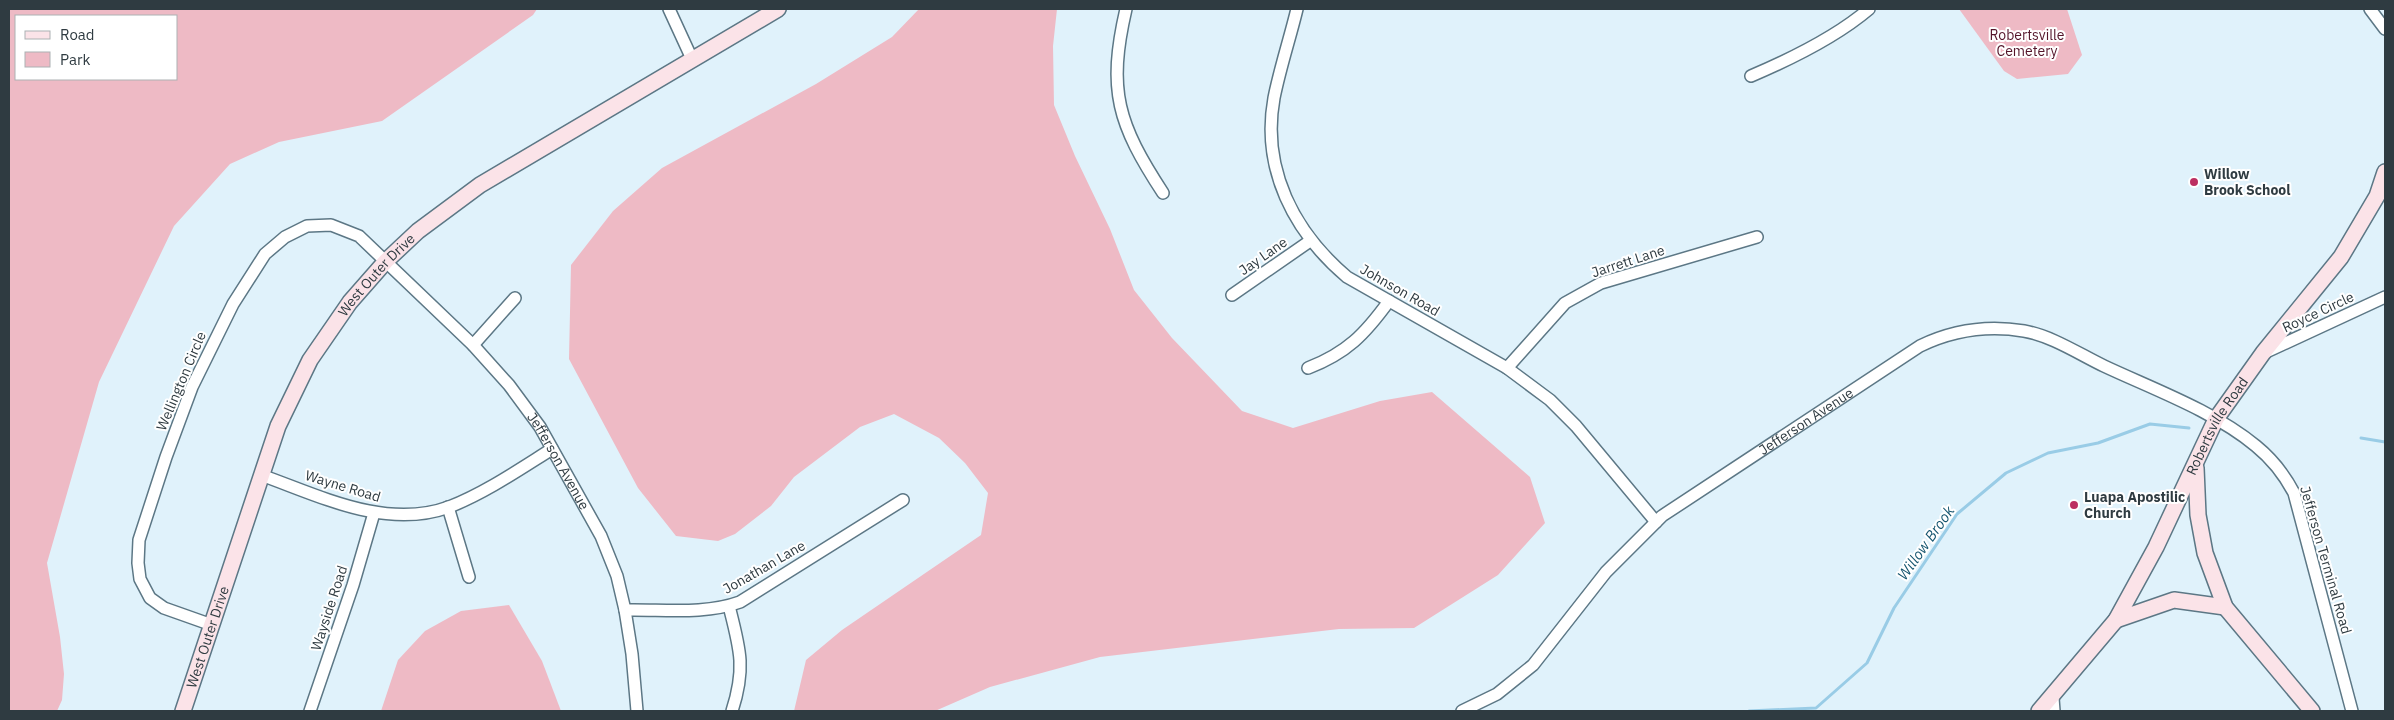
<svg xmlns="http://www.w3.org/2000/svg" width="2394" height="720" viewBox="0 0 2394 720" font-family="'IBM Plex Sans',sans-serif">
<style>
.green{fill:#eebac5;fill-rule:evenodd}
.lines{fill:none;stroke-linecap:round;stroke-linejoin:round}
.stream{stroke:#99cce6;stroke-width:3}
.street-casing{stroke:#5c7785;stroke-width:14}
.secondary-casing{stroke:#5c7785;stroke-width:18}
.street{stroke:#fff;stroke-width:11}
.secondary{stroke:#fbe3e8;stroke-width:15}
.poi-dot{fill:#bc2f61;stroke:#fff;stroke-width:2}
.labels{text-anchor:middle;stroke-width:4;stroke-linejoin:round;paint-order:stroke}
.park-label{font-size:14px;fill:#54152a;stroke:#fff}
.poi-label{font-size:14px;font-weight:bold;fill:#2f3b41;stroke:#fff;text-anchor:start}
.street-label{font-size:14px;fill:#2f3b41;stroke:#fff}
.water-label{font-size:15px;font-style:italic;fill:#15556f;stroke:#fff}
</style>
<rect width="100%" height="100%" fill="#e0f2fb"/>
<g class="green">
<path d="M 9,9 L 537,9 L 533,15 L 382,121 L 279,142 L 230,164 L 174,226 L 99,382 L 47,563 L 60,637 L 64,674 L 62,700 L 57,711 L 9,711 ZM 16,16 L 176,16 L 176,79 L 16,79 Z"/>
<path d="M 919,9 L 1057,9 L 1053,46 L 1054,105 L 1075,156 L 1110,229 L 1134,290 L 1172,338 L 1242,411 L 1293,428 L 1380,401 L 1432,392 L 1530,477 L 1545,523 L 1498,575 L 1414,628 L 1339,629 L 1100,657 L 990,687 L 935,711 L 794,711 L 806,660 L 842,630 L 981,535 L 988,493 L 965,463 L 939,438 L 894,414 L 860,427 L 794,477 L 771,506 L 735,534 L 718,541 L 676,536 L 638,488 L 569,359 L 571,265 L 613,211 L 662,168 L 816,84 L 892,37 Z"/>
<path d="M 1959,9 L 2067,9 L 2082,55 L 2068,74 L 2017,79 L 2004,71 Z"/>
<path d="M 509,605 L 542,661 L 561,711 L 381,711 L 398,660 L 425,631 L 461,611 Z"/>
</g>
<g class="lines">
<g class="stream">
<path d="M 2361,438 L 2385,442"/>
<path d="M 1749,711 L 1816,708 L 1867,663 L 1894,608 L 1957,514 L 2006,473 L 2048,453 L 2098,443 L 2150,424 L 2189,428"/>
</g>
<defs>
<g id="street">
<path d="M 669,9 L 692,59"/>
<path d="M 1126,9 C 1107,91 1118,124 1163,193"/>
<path d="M 1297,9 C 1290,38 1280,68 1274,98 C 1261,169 1294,232 1347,277 L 1507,368 L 1550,400 L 1576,426 L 1656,522"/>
<path d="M 2370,9 L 2385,29"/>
<path d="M 1751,76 C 1791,59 1836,37 1869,9"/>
<path d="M 1232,295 L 1310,241"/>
<path d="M 473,345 L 515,298"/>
<path d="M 2264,353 L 2385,297"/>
<path d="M 1308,368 C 1347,353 1365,334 1389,301"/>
<path d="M 1507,368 L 1565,303 L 1601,283 L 1757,237"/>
<path d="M 261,475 C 320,496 386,530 449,507 C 485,493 520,469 552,449"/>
<path d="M 448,507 L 469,577"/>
<path d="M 729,606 C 740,649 746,668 732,711"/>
<path d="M 625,610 C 662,609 704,615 740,602 L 903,500"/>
<path id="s1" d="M 212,625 L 164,608 L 150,598 L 140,579 L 138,563 L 139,540 L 166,457 L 192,387 L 233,304 L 265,254 L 285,237 L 307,226 L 331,225 L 359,236 L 473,345 L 509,385 L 540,427 L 601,536 L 617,576 L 625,610 L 632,654 L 637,711"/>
<path d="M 2053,698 L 2054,711"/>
<path d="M 310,711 L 353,585 L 374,513"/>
<path id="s2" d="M 1462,711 L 1497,694 L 1533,665 L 1606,572 L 1662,516 L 1920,346 C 1953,330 1988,325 2024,331 C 2052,336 2079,354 2104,366 C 2153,389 2214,411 2256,446 C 2272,459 2284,474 2294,493 L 2352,711"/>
</g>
<g id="secondary">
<path d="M 2196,468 L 2198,515 L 2205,553 L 2225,607 L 2312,711"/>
<path d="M 2116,620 L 2174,600 L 2225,607"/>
<path id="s3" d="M 183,711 L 278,426 L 310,360 L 350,302 L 386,261 L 418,231 L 480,185 L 778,9"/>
<path id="s4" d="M 2039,711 L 2116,620 L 2156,547 L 2216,419 L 2263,353 L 2341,257 L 2377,196 L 2385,172"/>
</g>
</defs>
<use href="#street" class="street-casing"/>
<use href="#secondary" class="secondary-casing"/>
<use href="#street" class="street"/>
<use href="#secondary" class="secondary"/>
</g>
<g class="poi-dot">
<circle cx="2194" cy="182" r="5"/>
<circle cx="2074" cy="505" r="5"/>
</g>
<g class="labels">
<g class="park-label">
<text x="2027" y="40">Robertsville<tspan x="2027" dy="16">Cemetery</tspan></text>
</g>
<g class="poi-label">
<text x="2204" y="179">Willow<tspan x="2204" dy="16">Brook School</tspan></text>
<text x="2084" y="502">Luapa Apostilic<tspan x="2084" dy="16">Church</tspan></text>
</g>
<g class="street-label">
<text transform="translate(1263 256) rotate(-35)" y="5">Jay Lane</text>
<text transform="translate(1628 261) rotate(-18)" y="5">Jarrett Lane</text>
<text dy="5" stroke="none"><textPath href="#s3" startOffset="482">West Outer Drive</textPath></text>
<text transform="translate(1400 290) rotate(30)" y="5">Johnson Road</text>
<text transform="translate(2318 312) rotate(-25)" y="5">Royce Circle</text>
<text transform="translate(181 381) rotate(-67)" y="5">Wellington Circle</text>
<text dy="5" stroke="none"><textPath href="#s2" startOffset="455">Jefferson Avenue</textPath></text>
<text dy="5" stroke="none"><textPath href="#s4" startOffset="338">Robertsville Road</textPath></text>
<text dy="5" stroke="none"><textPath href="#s1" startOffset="850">Jefferson Avenue</textPath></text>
<text transform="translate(343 486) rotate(17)" y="5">Wayne Road</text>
<text transform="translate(2326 560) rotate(74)" y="5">Jefferson Terminal Road</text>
<text transform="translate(764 567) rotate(-30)" y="5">Jonathan Lane</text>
<text transform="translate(329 608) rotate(-72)" y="5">Wayside Road</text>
<text dy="5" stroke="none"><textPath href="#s3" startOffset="78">West Outer Drive</textPath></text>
</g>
<g class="water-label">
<text transform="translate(1926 543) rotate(-55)" y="5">Willow Brook</text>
</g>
</g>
<rect width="2394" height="720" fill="none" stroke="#2f3b41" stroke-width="20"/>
<rect x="15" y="15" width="162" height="65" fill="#ffffff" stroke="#acb1b3"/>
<rect x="25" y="31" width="25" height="8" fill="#fbe3e8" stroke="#acb1b3"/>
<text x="60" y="40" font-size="15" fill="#2f3b41">Road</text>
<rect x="25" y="52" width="25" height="15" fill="#eebac5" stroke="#acb1b3"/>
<text x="60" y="65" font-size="15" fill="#2f3b41">Park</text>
</svg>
